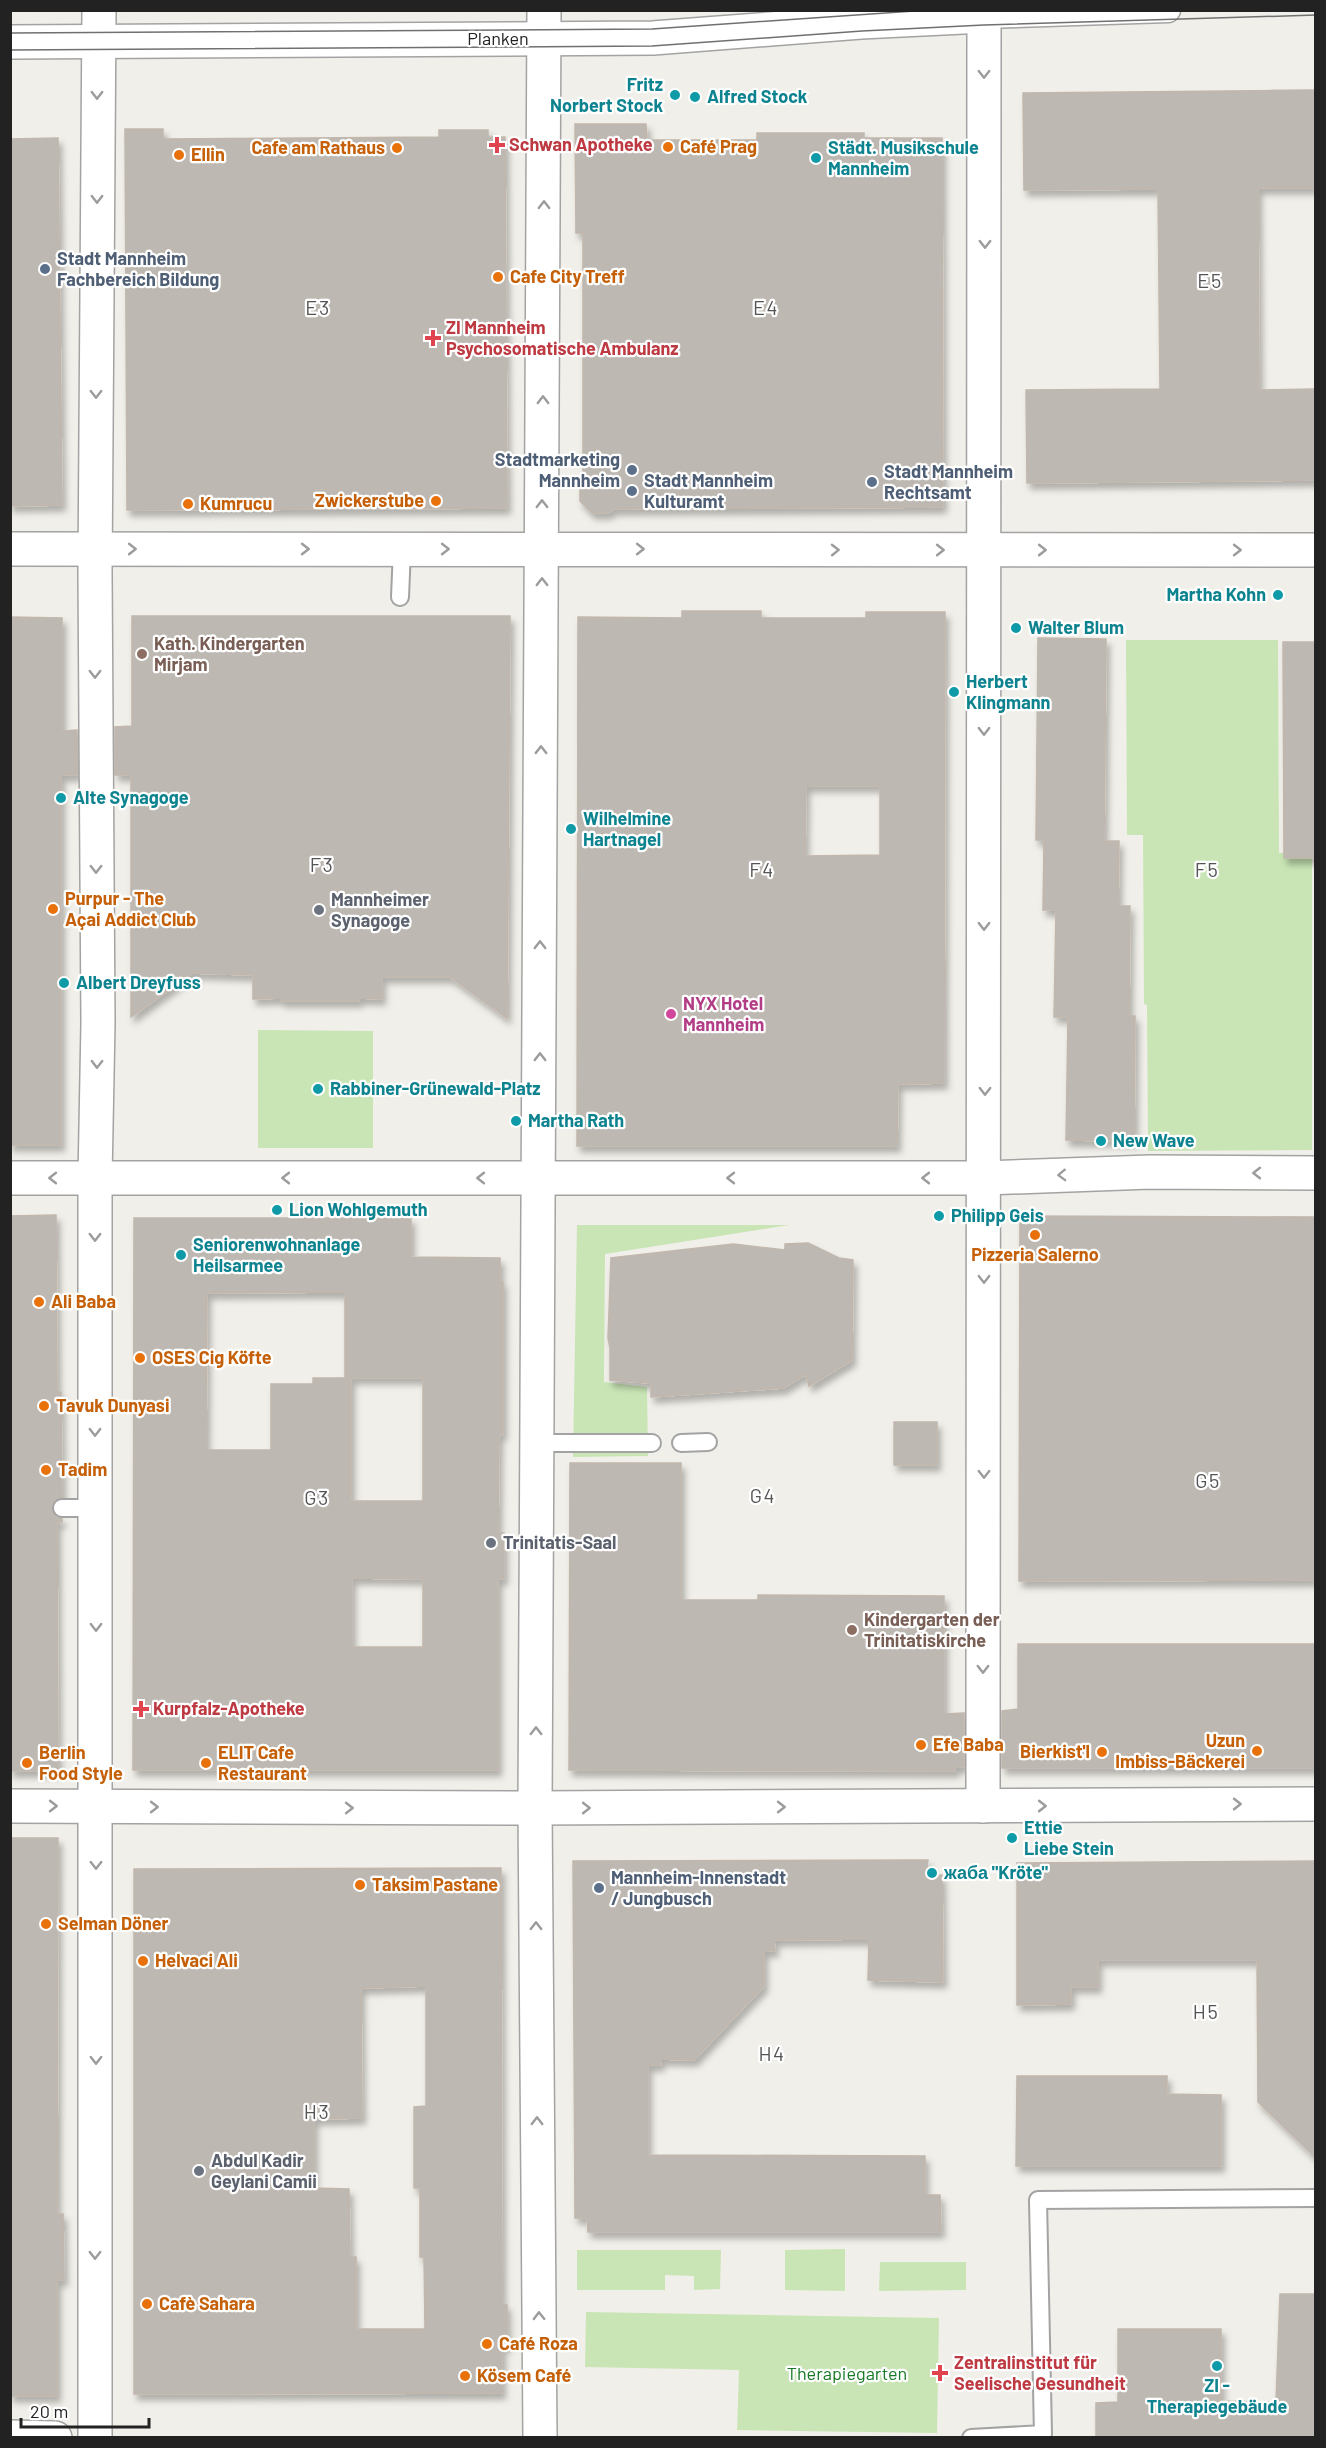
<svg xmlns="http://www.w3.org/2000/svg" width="1326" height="2448" viewBox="0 0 1326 2448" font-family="Barlow,sans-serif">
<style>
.grass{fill:#c9e5b5}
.building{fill:#beb8b2;stroke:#c1b7ad;stroke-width:1.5;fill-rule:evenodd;filter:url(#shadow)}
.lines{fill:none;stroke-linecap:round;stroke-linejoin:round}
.service-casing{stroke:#a3a3a3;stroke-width:20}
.pedestrian-casing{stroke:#a3a3a3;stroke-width:27}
.minor-casing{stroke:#a3a3a3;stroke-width:36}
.service{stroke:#fff;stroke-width:16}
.pedestrian{stroke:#fff;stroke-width:24}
.minor{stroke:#fff;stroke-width:33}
.tram{stroke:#707070;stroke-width:1.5}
.oneway{stroke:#9c9c9c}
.culture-dot{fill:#0f9aa8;stroke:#fff;stroke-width:2}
.health-dot{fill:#e0444e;stroke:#fff;stroke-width:2}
.food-dot{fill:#e8710a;stroke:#fff;stroke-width:2}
.service-dot{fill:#5c6f8a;stroke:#fff;stroke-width:2}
.education-dot{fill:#8d6e63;stroke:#fff;stroke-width:2}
.worship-dot{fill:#6b7280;stroke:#fff;stroke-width:2}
.hotel-dot{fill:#d1479c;stroke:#fff;stroke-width:2}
.labels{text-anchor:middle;stroke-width:4.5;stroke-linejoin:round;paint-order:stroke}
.street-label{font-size:18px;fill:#222;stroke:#fff}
.culture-label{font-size:18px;font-weight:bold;fill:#0d838f;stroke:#fff;text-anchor:start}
.health-label{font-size:18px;font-weight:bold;fill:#be3a42;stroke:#fff;text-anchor:start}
.food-label{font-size:18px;font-weight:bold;fill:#c56008;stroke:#fff;text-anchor:start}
.service-label{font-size:18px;font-weight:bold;fill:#4e5e75;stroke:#fff;text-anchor:start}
.education-label{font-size:18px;font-weight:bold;fill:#785e54;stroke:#fff;text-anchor:start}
.worship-label{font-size:18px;font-weight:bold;fill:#5b616d;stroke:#fff;text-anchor:start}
.hotel-label{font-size:18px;font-weight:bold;fill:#b23c85;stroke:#fff;text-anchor:start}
.park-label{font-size:18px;fill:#177826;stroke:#fff}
.neighbourhood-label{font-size:20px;letter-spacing:1.5px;fill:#555;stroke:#fff}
</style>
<defs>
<filter id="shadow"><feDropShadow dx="3.5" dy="6" stdDeviation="3" flood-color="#0004"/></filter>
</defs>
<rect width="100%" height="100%" fill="#f1efe9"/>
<g class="grass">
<path d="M 1126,640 L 1278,640 L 1279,853 L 1312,853 L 1312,1150 L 1148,1151 L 1147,1005 L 1144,1004 L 1143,835 L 1127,835 Z"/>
<path d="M 258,1030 L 373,1031 L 373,1148 L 258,1148 Z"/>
<path d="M 577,1225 L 789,1225 L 605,1254 L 604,1382 L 647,1387 L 648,1456 L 573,1457 Z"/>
<path d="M 845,2249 L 845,2291 L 785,2290 L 785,2250 Z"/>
<path d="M 577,2250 L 721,2250 L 720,2289 L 694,2290 L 694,2276 L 665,2275 L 665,2290 L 577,2290 Z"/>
<path d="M 880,2262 L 966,2262 L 966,2290 L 879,2291 Z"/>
<path d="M 586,2312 L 939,2318 L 937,2433 L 737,2430 L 739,2370 L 585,2367 Z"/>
</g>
<g class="building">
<path d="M 1316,90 L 1316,188 L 1258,188 L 1259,390 L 1316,389 L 1316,480 L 1027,483 L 1026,390 L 1160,389 L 1158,189 L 1024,190 L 1023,93 Z"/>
<path d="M 575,124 L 646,124 L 647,140 L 757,140 L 757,133 L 864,133 L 864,138 L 942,138 L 943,507 L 613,509 L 608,513 L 592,513 L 580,501 L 580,486 L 583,482 L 583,233 L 576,233 Z"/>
<path d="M 125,129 L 163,129 L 163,139 L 439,137 L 439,130 L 488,130 L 488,137 L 505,137 L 507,508 L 127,510 Z"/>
<path d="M 58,138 L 62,505 L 10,506 L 10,139 Z"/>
<path d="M 682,611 L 761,611 L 761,618 L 866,618 L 866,612 L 945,612 L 944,1083 L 898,1084 L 897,1146 L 577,1146 L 578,617 L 682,618 ZM 806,786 L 880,786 L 880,855 L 805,856 Z"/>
<path d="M 132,616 L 510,616 L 507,1018 L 450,977 L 382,977 L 382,999 L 359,998 L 359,1001 L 281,1001 L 281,998 L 253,999 L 253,975 L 192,973 L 131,1017 L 131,775 L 115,775 L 115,727 L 132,726 Z"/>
<path d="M 10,617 L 62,618 L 62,731 L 77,730 L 78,775 L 61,775 L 61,1145 L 10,1145 Z"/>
<path d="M 1038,638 L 1106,639 L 1104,841 L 1119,841 L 1118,906 L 1130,906 L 1129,1016 L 1135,1016 L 1134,1141 L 1066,1140 L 1068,1017 L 1054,1017 L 1056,910 L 1043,910 L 1044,840 L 1036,840 Z"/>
<path d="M 1283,642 L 1316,642 L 1316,858 L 1284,858 Z"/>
<path d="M 56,1215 L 57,1392 L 61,1392 L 62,1498 L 53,1502 L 52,1509 L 56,1517 L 62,1518 L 62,1522 L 57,1522 L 58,1771 L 10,1771 L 10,1216 Z"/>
<path d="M 1020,1216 L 1316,1217 L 1316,1580 L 1019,1581 Z"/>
<path d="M 134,1218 L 411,1218 L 411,1257 L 500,1258 L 500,1282 L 503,1282 L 503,1434 L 499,1435 L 498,1533 L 504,1533 L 504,1579 L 498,1579 L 498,1770 L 133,1770 ZM 345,1292 L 345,1378 L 313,1378 L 313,1384 L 271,1384 L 271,1450 L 206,1450 L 207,1293 ZM 351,1378 L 423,1378 L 423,1501 L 351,1501 ZM 352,1578 L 423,1579 L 423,1647 L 352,1647 Z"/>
<path d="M 808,1243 L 839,1258 L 853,1260 L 852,1360 L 809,1386 L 806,1374 L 783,1388 L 651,1397 L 651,1383 L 610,1380 L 610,1348 L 608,1338 L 611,1258 L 733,1244 L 785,1250 L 785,1244 Z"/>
<rect x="894" y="1422" width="43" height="43"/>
<path d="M 570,1463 L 681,1463 L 681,1600 L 758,1600 L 758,1595 L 944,1596 L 944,1714 L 964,1713 L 964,1767 L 955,1767 L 955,1771 L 569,1770 Z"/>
<path d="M 1018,1644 L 1316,1644 L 1316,1768 L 1002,1768 L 1002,1711 L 1018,1709 Z"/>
<path d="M 10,1838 L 58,1838 L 57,2214 L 63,2214 L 64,2280 L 57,2280 L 57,2396 L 10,2396 Z"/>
<path d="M 928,1860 L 926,1876 L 942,1875 L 943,1982 L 868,1980 L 869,1939 L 774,1940 L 775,1951 L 764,1951 L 764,1986 L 694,2060 L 660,2059 L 661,2065 L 648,2065 L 648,2155 L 925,2156 L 925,2195 L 940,2195 L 941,2232 L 588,2232 L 587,2218 L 575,2218 L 573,1861 Z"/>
<path d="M 1316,1861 L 1316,2158 L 1258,2102 L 1257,1960 L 1098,1960 L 1098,1987 L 1071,1987 L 1071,2004 L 1017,2005 L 1017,1863 Z"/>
<path d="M 501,1868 L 502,2304 L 507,2305 L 507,2346 L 502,2346 L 502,2393 L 134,2394 L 134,1869 ZM 426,1986 L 426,2106 L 414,2107 L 414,2188 L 420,2188 L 420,2257 L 424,2257 L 425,2329 L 356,2329 L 356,2257 L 350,2257 L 349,2189 L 314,2188 L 314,2119 L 362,2118 L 361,1988 Z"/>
<path d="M 1017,2076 L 1167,2076 L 1167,2094 L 1221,2095 L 1221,2166 L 1016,2166 Z"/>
<path d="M 1280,2294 L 1316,2294 L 1316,2438 L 1096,2438 L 1096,2403 L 1118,2402 L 1118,2329 L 1221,2329 L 1221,2401 L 1276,2402 Z"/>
</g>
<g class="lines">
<defs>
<g id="service">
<path d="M 400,597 L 402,549"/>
<path d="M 538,1443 L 652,1443"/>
<path d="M 681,1443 L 708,1442"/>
<path d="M 62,1508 L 95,1508"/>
<path d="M 971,2438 L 1043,2434 L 1038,2200 L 1316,2198"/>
</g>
<path id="pedestrian" d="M 984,16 L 1168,10"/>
<g id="minor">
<path d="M 10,42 L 653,38 L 861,22 L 984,16"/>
<path d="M 10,549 L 1316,550"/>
<path d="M 10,1178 L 985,1178 L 1150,1172 L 1316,1173"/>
<path d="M 10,1806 L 535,1808 L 1316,1804"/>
<path d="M 983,1806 L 984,10"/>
<path d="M 10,2437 L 55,2438"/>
<path d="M 95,2438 L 95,1178 L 98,1023 L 95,573 L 99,10"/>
<path d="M 540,2438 L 535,1808 L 544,10"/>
</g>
</defs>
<use href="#service" class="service-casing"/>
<use href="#pedestrian" class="pedestrian-casing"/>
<use href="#minor" class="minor-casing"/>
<use href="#service" class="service"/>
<use href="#pedestrian" class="pedestrian"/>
<use href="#minor" class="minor"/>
<g class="tram">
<path d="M 10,33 L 652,29 L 929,10"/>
<path d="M 10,50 L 652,46 L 862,31 L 984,25 L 1316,15"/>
</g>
</g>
<defs><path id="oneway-chevron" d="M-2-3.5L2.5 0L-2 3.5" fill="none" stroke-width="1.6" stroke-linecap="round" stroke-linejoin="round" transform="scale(1.5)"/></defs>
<g class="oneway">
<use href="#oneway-chevron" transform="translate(984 74) rotate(90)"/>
<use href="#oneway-chevron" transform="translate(97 95) rotate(90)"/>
<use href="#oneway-chevron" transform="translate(97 199) rotate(90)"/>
<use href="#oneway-chevron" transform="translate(544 205) rotate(-90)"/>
<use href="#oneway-chevron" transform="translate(985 244) rotate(90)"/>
<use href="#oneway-chevron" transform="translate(96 394) rotate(90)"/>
<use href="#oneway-chevron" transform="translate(543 400) rotate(-90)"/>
<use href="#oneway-chevron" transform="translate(542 504) rotate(-90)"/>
<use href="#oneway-chevron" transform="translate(132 549)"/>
<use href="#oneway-chevron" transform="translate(305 549)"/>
<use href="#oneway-chevron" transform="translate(445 549)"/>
<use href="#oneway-chevron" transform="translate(640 549)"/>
<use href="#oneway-chevron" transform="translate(835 550) rotate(-1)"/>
<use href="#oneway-chevron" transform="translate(940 550)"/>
<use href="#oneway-chevron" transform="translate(1042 550)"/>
<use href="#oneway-chevron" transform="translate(1237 550)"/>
<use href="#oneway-chevron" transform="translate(542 582) rotate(-90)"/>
<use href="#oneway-chevron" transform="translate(95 674) rotate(90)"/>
<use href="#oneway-chevron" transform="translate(984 731) rotate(90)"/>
<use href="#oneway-chevron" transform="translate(541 750) rotate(-90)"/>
<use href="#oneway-chevron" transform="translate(96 869) rotate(90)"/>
<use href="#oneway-chevron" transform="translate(984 926) rotate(90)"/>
<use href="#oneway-chevron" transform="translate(540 945) rotate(-90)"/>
<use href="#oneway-chevron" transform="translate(540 1057) rotate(-90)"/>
<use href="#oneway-chevron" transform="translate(97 1064) rotate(91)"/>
<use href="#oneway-chevron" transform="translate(985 1091) rotate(90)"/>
<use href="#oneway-chevron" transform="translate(1257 1173) rotate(-180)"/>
<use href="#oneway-chevron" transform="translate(1062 1175) rotate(178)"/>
<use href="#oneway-chevron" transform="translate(53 1178) rotate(-180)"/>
<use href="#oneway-chevron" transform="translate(286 1178) rotate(-180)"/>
<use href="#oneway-chevron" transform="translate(481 1178) rotate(-180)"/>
<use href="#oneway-chevron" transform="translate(731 1178) rotate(-180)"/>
<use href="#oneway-chevron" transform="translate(926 1178) rotate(-180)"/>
<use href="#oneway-chevron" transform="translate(95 1237) rotate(90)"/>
<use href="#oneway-chevron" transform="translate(984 1279) rotate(90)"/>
<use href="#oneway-chevron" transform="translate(95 1432) rotate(90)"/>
<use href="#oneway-chevron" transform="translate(984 1474) rotate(90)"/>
<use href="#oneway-chevron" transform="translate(96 1627) rotate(90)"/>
<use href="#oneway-chevron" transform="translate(983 1669) rotate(90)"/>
<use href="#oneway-chevron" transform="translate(536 1731) rotate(-90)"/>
<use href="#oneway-chevron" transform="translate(1237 1804)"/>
<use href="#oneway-chevron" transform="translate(53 1806)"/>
<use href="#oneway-chevron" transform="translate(1042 1806)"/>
<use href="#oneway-chevron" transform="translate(154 1807)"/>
<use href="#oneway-chevron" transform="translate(781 1807)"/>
<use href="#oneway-chevron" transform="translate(349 1808)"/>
<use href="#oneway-chevron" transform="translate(586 1808)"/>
<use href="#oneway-chevron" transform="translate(96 1865) rotate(90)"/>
<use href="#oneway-chevron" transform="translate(536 1926) rotate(-90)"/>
<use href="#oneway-chevron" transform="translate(96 2060) rotate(90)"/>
<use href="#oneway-chevron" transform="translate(537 2121) rotate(-90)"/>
<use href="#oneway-chevron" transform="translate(95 2255) rotate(90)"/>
<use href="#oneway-chevron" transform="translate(539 2316) rotate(-91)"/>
</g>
<g class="culture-dot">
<circle cx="675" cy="95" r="6"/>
<circle cx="695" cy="97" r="6"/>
<circle cx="816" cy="158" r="6"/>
<circle cx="1278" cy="595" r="6"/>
<circle cx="1016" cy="628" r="6"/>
<circle cx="954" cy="692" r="6"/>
<circle cx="61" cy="798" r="6"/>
<circle cx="571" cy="829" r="6"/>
<circle cx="64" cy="983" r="6"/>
<circle cx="318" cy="1089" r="6"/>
<circle cx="516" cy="1121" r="6"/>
<circle cx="1101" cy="1141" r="6"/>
<circle cx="277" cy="1210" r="6"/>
<circle cx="939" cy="1216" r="6"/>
<circle cx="181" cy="1255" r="6"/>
<circle cx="1012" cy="1838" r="6"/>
<circle cx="932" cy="1873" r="6"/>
<circle cx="1217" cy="2366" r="6"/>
</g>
<g class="health-dot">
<path d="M494 136h6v6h6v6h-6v6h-6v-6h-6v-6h6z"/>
<path d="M430 329h6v6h6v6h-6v6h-6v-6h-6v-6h6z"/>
<path d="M138 1700h6v6h6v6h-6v6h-6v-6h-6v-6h6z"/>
<path d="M937 2364h6v6h6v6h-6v6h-6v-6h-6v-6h6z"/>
</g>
<g class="food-dot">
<circle cx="668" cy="147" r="6"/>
<circle cx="397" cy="148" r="6"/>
<circle cx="179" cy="155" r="6"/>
<circle cx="498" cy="277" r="6"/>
<circle cx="436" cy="501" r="6"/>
<circle cx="188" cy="504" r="6"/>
<circle cx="53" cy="909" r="6"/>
<circle cx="1035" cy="1235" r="6"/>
<circle cx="39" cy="1302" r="6"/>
<circle cx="140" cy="1358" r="6"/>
<circle cx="44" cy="1406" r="6"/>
<circle cx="46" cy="1470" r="6"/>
<circle cx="921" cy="1745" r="6"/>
<circle cx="1257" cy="1751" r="6"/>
<circle cx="1102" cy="1752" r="6"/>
<circle cx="27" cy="1763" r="6"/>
<circle cx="206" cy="1763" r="6"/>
<circle cx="360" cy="1885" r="6"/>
<circle cx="46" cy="1924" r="6"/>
<circle cx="143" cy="1961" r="6"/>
<circle cx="147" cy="2304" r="6"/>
<circle cx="487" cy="2344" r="6"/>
<circle cx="465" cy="2376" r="6"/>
</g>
<g class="service-dot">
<circle cx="45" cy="269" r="6"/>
<circle cx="632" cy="470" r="6"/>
<circle cx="872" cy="482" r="6"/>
<circle cx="632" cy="491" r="6"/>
<circle cx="599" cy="1888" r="6"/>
</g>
<g class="education-dot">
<circle cx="142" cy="654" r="6"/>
<circle cx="852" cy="1630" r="6"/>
</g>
<g class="worship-dot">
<circle cx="319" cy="910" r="6"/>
<circle cx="491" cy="1543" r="6"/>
<circle cx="199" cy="2171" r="6"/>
</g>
<circle class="hotel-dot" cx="671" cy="1014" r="6"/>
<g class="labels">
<g class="street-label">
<text x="498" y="45">Planken</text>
</g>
<g class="culture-label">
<text x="663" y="91" text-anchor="end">Fritz<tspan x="663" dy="21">Norbert Stock</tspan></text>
<text x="707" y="103">Alfred Stock</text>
<text x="828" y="154">Städt. Musikschule<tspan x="828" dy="21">Mannheim</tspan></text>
<text x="1266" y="601" text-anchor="end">Martha Kohn</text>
<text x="1028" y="634">Walter Blum</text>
<text x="966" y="688">Herbert<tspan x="966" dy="21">Klingmann</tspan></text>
<text x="73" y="804">Alte Synagoge</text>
<text x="583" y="825">Wilhelmine<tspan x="583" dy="21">Hartnagel</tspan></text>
<text x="76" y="989">Albert Dreyfuss</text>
<text x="330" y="1095">Rabbiner-Grünewald-Platz</text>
<text x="528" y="1127">Martha Rath</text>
<text x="1113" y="1147">New Wave</text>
<text x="289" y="1216">Lion Wohlgemuth</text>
<text x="951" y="1222">Philipp Geis</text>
<text x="193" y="1251">Seniorenwohnanlage<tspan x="193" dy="21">Heilsarmee</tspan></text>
<text x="1024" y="1834">Ettie<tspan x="1024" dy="21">Liebe Stein</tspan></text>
<text x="944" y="1879">жаба "Kröte"</text>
<text x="1217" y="2392" text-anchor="middle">ZI -<tspan x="1217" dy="21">Therapiegebäude</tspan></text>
</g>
<g class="health-label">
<text x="509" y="151">Schwan Apotheke</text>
<text x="446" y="334">ZI Mannheim<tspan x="446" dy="21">Psychosomatische Ambulanz</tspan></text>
<text x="153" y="1715">Kurpfalz-Apotheke</text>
<text x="954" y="2369">Zentralinstitut für<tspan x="954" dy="21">Seelische Gesundheit</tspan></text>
</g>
<g class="food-label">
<text x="680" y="153">Café Prag</text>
<text x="385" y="154" text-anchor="end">Cafe am Rathaus</text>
<text x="191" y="161">Ellin</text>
<text x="510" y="283">Cafe City Treff</text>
<text x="424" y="507" text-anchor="end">Zwickerstube</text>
<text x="200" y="510">Kumrucu</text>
<text x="65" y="905">Purpur - The<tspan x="65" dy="21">Açai Addict Club</tspan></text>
<text x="1035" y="1261" text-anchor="middle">Pizzeria Salerno</text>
<text x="51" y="1308">Ali Baba</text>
<text x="152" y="1364">OSES Cig Köfte</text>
<text x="56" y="1412">Tavuk Dunyasi</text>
<text x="58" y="1476">Tadim</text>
<text x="1245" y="1747" text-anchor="end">Uzun<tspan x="1245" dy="21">Imbiss-Bäckerei</tspan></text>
<text x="933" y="1751">Efe Baba</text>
<text x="1090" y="1758" text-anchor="end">Bierkist'l</text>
<text x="39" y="1759">Berlin<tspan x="39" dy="21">Food Style</tspan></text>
<text x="218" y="1759">ELIT Cafe<tspan x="218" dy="21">Restaurant</tspan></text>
<text x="372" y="1891">Taksim Pastane</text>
<text x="58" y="1930">Selman Döner</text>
<text x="155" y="1967">Helvaci Ali</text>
<text x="159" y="2310">Cafè Sahara</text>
<text x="499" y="2350">Café Roza</text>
<text x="477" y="2382">Kösem Café</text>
</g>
<g class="service-label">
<text x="57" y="265">Stadt Mannheim<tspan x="57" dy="21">Fachbereich Bildung</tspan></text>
<text x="620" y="466" text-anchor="end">Stadtmarketing<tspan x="620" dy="21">Mannheim</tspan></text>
<text x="884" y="478">Stadt Mannheim<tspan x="884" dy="21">Rechtsamt</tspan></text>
<text x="644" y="487">Stadt Mannheim<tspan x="644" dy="21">Kulturamt</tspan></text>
<text x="611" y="1884">Mannheim-Innenstadt<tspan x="611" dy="21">/ Jungbusch</tspan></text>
</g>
<g class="education-label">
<text x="154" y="650">Kath. Kindergarten<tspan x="154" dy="21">Mirjam</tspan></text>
<text x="864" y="1626">Kindergarten der<tspan x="864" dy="21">Trinitatiskirche</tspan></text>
</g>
<g class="worship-label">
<text x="331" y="906">Mannheimer<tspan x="331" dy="21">Synagoge</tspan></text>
<text x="503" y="1549">Trinitatis-Saal</text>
<text x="211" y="2167">Abdul Kadir<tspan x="211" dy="21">Geylani Camii</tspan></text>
</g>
<g class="hotel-label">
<text x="683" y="1010">NYX Hotel<tspan x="683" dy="21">Mannheim</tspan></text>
</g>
<g class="park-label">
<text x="847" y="2380">Therapiegarten</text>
</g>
<g class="neighbourhood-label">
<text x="1210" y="288">E5</text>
<text x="318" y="315">E3</text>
<text x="766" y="315">E4</text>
<text x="322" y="872">F3</text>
<text x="762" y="877">F4</text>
<text x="1207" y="877">F5</text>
<text x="1208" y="1488">G5</text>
<text x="763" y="1503">G4</text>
<text x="317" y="1505">G3</text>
<text x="1206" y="2019">H5</text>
<text x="772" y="2061">H4</text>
<text x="317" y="2119">H3</text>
</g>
</g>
<rect width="1326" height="2448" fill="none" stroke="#222222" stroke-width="24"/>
<path d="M21 2418v9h128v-9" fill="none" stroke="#222222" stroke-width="3"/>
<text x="30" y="2418" font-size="18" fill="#222222" stroke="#ffffff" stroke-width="4.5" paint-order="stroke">20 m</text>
</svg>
